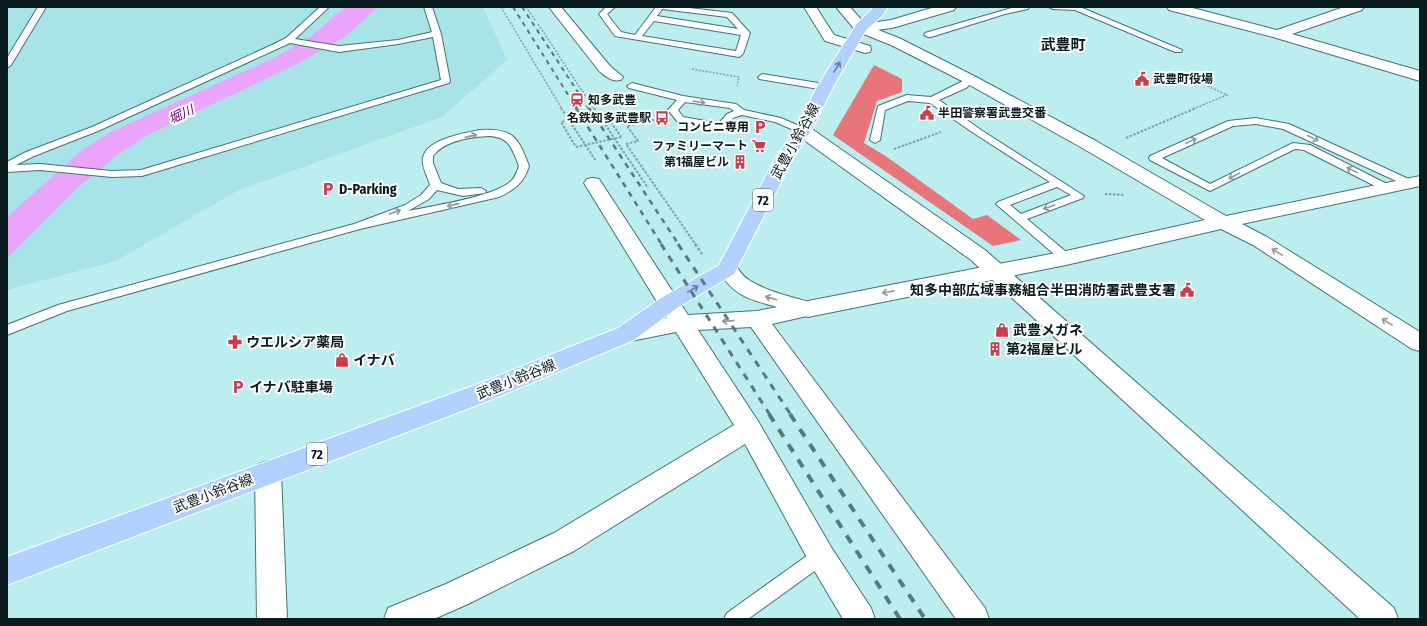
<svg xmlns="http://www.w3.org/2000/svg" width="1427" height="626" viewBox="0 0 1427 626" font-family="'Fira Sans Condensed','Noto Sans JP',sans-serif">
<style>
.built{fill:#a8e4e7}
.forest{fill:#e77579}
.water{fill:#eaa4fc}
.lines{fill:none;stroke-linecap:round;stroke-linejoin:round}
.service-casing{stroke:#447274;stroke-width:2}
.pedestrian-casing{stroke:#447274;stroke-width:2}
.minor-casing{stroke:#447274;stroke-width:2}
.tertiary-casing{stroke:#447274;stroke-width:2}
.primary-casing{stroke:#fff;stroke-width:2}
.path-far2{stroke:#7ba2a4;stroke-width:1.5;stroke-dasharray:2 1.5;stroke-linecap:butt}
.path-far1{stroke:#7ba2a4;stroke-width:2;stroke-dasharray:2.5 1.5;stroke-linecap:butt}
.path{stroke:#7ba2a4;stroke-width:2.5;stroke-dasharray:3 2;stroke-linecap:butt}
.service{fill:#fff;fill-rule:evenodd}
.pedestrian{fill:#fff;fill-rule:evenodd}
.minor{fill:#fff;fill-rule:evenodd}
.tertiary{fill:#fff;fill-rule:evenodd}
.primary{fill:#b3d1ff;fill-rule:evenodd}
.rail-far3{stroke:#597a7c;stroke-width:2;stroke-dasharray:4.5 4.5;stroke-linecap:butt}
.rail-far2{stroke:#597a7c;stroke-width:2.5;stroke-dasharray:5.5 5.5;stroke-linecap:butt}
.rail-far1{stroke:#597a7c;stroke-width:3;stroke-dasharray:7 7;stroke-linecap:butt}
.rail{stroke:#597a7c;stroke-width:4;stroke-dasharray:9 9;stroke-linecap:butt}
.path-bridge{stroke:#7ba2a4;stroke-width:2;stroke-dasharray:2.5 1.5;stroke-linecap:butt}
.oneway{stroke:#668099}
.oneway2{stroke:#909999}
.labels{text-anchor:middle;stroke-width:4;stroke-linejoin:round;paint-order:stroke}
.far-poi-label{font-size:12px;font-weight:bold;fill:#091c1d;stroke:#fff;text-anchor:end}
.far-water-label{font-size:13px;font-style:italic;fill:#5f0172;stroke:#fff}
.shield{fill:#fff;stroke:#536061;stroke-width:1}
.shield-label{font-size:13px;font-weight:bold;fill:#091c1d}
.street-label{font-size:14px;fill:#091c1d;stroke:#fff}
.poi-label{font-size:14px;font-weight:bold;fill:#091c1d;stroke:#fff;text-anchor:start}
.far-district-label{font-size:15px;font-weight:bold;fill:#091c1d;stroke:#fff}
</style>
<rect width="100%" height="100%" fill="#bceef0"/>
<path class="built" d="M 7,7 L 483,7 L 507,60 L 442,117 L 237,191 L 116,261 L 7,290 Z"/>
<path class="forest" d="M 874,65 L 902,79 L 902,92 L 877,101 L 864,143 L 887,157 L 973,219 L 987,215 L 1021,240 L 993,246 L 833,135 Z"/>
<path class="water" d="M 345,7 L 378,7 L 345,37 L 297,64 L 148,135 L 120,153 L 77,188 L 7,258 L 7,217 L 82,150 L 111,132 L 276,57 L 310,37 Z"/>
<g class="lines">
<defs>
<g id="service">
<path d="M 38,7 L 46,7 L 11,65 L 7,68 L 7,58 Z"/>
<path d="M 320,7 L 329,7 L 295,39 L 339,46 L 398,40 L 432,32 L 424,7 L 432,7 L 441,34 L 450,81 L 449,83 L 142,176 L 112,177 L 40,170 L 7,172 L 7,162 L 26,152 L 92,127 L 272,45 L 286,38 ZM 433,37 L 441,80 L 141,170 L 112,171 L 40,164 L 16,165 L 34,156 L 98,131 L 290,43 L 339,52 L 398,44 Z"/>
<path d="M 606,7 L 615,7 L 607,14 L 621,32 L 635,35 L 656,7 L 681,7 L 732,13 L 750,33 L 743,54 L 739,57 L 615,36 L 599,14 ZM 662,9 L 727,17 L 738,29 L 657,16 ZM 654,21 L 741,35 L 736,51 L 642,36 Z"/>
<path d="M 1015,7 L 1029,7 L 1028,9 L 1005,14 L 931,37 L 928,37 L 924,35 L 925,33 Z"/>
<path d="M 1049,7 L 1080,7 L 1182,50 L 1181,52 L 1175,52 L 1075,10 L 1053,9 Z"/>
<path d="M 762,74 L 825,84 L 830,87 L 825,90 L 759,79 L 758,77 Z"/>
<path d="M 971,77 L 975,80 L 966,88 L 939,100 L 981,130 L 1084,196 L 1083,198 L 1027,219 L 1070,255 L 1072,258 L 1070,261 L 1062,261 L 996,204 L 998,202 L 1050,182 L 975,134 L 930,103 L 908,101 L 885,110 L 880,140 L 875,143 L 870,140 L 878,106 L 907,95 L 931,97 ZM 1057,187 L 1071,195 L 1021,214 L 1010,205 Z"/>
<path d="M 632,83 L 683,96 L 736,104 L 744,110 L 781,118 L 806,129 L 808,131 L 803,134 L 775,122 L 742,115 L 733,118 L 726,127 L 723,128 L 711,128 L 677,121 L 668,110 L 677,100 L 629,88 L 627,86 ZM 685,102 L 730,108 L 734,111 L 727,114 L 720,122 L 711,122 L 683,117 L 678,110 Z"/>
<path d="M 1256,118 L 1289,124 L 1413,181 L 1414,183 L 1409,186 L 1405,185 L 1283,129 L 1256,124 L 1233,126 L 1162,158 L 1210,184 L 1293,143 L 1310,145 L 1391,186 L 1392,188 L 1391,190 L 1383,190 L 1304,150 L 1295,149 L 1210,191 L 1150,160 L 1149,158 L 1150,156 L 1228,121 Z"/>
<path d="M 480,130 C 513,128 518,137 529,166 C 524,183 514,190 499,197 L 360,229 L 67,311 L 7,335 L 7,325 L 58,305 L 354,224 L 405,205 L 421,195 L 430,185 C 428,177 421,166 423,158 C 426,139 465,133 480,130 ZM 489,136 C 510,137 512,149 519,166 C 517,172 515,178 510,182 C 492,197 433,206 408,211 L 429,199 L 437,190 L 463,196 L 485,193 L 486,191 L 481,188 L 458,189 L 441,183 L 433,163 L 433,156 C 445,140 471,137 489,136 Z"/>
<path d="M 821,548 L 827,550 L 830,556 L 827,562 L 748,619 L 724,619 L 727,613 L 815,550 Z"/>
</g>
<g id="pedestrian">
<path d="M 549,7 L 561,7 L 610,66 L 623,77 L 621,80 C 612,82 607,77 600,72 Z"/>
<path d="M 804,7 L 816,7 L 834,35 L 870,46 L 871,49 L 870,52 L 865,53 L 825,41 Z"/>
</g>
<g id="minor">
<path d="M 935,7 L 956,7 L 954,10 L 892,28 L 861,32 L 856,31 L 854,28 L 856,25 L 891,20 Z"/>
<path d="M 1167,7 L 1189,7 L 1277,30 L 1344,7 L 1364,7 L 1362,10 L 1292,34 L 1420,71 L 1420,81 L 1273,37 L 1169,10 Z"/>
<path d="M 803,126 L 809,127 L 985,250 L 1394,608 L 1398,619 L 1360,619 L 971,260 L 797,135 L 795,131 L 797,127 Z"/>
<path d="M 593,178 L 599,179 L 688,315 L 757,311 L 777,307 C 748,299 734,296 717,269 L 720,264 C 739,259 736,272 749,280 C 769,293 793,297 816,304 L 819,309 L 816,314 L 772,324 L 985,608 L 989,619 L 956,619 L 751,327 L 698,330 L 758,421 L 831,547 L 871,608 L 875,619 L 843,619 L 811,565 L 745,444 L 574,551 L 468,604 L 434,619 L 384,619 L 388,608 L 446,584 L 554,533 L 734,425 L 676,332 L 626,342 L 618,340 L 615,334 L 618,328 L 667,318 L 584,183 L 587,179 Z"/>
<path d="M 268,461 L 277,464 L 281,472 L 287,619 L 257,619 L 255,472 L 259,464 Z"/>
</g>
<path id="tertiary" d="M 836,7 L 850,7 L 866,25 L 901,39 L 976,77 L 1096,141 L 1226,216 L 1420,176 L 1420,186 L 1242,224 L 1267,237 L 1420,332 L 1420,351 L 1412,349 L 1253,245 L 1221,229 L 1066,265 L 808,317 L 800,314 L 797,309 L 800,304 L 808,301 L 1066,251 L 1205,220 L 1084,149 L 966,83 L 891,45 L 856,31 Z"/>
<path id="primary" d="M 874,7 L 888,7 L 882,16 L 866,30 L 833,87 L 811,131 L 794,157 L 734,274 L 677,308 L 634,340 L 488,401 L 7,585 L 7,557 L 470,387 L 618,328 L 661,298 L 719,265 L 776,157 L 795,131 L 817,87 L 856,25 Z"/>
</defs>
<use href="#service" class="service-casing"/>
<use href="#pedestrian" class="pedestrian-casing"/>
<use href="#minor" class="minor-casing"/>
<use href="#tertiary" class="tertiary-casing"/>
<use href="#primary" class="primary-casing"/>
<g class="path-far2">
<path d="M 501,7 L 562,109"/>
<path d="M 526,7 L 535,20"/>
<path d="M 538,24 L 594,109"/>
<path d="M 692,69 L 739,77 L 737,86"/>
<path d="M 590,105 L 615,99"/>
<path d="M 1193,109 L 1227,95 L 1201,83"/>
</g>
<g class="path-far1">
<path d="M 561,108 L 596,161"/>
<path d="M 594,108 L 648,188"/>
<path d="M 596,112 L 605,113 L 621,137"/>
<path d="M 568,120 L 561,122 L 576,147"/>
<path d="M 654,120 L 627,126 L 638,141 L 626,144 L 696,245"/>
<path d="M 1126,138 L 1196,108"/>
<path d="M 894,149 L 941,132"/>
<path d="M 1105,194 L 1124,195"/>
</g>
<path class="path" d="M 695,244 L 702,254"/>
<use href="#service" class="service"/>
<use href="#pedestrian" class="pedestrian"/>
<use href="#minor" class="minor"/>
<use href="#tertiary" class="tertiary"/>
<use href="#primary" class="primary"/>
<g class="rail-far3">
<path d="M 513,7 L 577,109"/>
<path d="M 522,7 L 589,109"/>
</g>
<g class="rail-far2">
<path d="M 576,108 L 662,245"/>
<path d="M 589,108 L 679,245"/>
</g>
<g class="rail-far1">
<path d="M 661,244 L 770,415"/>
<path d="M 678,244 L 791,415"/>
</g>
<g class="rail">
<path d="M 769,414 L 900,619"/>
<path d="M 790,414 L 925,619"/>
</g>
<path class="path-bridge" d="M 576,147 L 621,137"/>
</g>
<defs><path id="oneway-shaft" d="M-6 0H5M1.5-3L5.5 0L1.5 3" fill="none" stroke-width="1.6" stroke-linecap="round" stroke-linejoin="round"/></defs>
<g class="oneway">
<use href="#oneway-shaft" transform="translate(837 67) rotate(-58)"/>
<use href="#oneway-shaft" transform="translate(693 289) rotate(-30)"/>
</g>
<g class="oneway2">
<use href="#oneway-shaft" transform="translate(699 102) rotate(8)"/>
<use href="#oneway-shaft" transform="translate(471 136) rotate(-13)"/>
<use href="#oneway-shaft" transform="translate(1313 138) rotate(25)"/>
<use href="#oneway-shaft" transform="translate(1191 141) rotate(-25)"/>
<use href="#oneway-shaft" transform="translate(1352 170) rotate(-154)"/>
<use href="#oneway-shaft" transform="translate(1234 176) rotate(153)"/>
<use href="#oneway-shaft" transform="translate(453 205) rotate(167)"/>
<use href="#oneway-shaft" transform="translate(1049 207) rotate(160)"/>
<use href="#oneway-shaft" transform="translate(395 212) rotate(-20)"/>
<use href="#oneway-shaft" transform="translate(1277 252) rotate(-148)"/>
<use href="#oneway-shaft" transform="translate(888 292) rotate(169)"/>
<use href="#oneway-shaft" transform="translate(771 298) rotate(-164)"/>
<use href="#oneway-shaft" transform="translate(728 321) rotate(176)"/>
<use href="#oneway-shaft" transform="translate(1387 322) rotate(-148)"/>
</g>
<defs>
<symbol id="civic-bare" viewBox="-9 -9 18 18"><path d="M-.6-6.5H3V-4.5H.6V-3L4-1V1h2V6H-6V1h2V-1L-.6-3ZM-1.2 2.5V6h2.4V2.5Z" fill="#cc3c4b" stroke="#fff" stroke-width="2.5" paint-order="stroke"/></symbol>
<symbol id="station-bare" viewBox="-9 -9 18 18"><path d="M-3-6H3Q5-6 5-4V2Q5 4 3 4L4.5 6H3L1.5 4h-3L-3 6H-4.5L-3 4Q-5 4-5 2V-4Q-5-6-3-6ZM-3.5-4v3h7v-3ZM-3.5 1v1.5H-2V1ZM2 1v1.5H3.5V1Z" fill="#cc3c4b" stroke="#fff" stroke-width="2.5" paint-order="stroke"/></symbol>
<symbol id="bus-bare" viewBox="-9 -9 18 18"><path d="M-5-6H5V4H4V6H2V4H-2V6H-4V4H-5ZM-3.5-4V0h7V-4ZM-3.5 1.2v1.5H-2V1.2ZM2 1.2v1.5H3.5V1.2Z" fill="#cc3c4b" stroke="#fff" stroke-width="2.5" paint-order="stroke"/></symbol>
<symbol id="parking-bare" viewBox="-9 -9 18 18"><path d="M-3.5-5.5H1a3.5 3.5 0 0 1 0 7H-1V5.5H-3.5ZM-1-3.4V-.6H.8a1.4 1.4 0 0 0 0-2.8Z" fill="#cc3c4b" stroke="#fff" stroke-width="2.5" paint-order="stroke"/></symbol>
<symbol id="supermarket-bare" viewBox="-9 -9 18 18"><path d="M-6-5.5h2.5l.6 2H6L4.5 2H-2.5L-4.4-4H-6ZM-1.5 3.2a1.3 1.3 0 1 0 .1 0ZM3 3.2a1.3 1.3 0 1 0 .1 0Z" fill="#cc3c4b" stroke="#fff" stroke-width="2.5" paint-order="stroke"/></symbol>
<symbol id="building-bare" viewBox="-9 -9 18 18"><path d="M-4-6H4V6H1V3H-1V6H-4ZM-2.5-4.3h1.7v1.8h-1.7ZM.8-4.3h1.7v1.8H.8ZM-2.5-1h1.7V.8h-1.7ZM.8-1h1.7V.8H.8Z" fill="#cc3c4b" stroke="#fff" stroke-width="2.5" paint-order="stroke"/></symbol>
<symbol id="shop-bare" viewBox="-9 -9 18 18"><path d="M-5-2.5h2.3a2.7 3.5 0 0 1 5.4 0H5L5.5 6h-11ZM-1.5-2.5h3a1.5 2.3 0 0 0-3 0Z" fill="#cc3c4b" stroke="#fff" stroke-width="2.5" paint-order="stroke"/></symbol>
<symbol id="pharmacy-bare" viewBox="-9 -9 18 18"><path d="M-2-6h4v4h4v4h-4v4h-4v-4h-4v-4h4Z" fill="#cc3c4b" stroke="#fff" stroke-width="2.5" paint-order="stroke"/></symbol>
</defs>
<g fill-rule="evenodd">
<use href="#civic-bare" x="1132" y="69" width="20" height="20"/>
<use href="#station-bare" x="567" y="90" width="20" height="20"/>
<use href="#civic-bare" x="917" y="103" width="20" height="20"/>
<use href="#bus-bare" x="652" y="108" width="20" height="20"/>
<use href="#parking-bare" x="750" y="117" width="20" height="20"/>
<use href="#supermarket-bare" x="749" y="136" width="20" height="20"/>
<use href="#building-bare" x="730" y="152" width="20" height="20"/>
<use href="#parking-bare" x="318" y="179" width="20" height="20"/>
<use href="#civic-bare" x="1177" y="280" width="20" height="20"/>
<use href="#shop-bare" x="992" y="320" width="20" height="20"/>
<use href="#pharmacy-bare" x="225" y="332" width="20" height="20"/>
<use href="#building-bare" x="985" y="339" width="20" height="20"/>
<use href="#shop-bare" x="332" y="350" width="20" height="20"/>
<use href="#parking-bare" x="228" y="377" width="20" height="20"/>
</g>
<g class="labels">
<g class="far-poi-label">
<text x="1153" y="83" text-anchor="start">武豊町役場</text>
<text x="588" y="104" text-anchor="start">知多武豊</text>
<text x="938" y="117" text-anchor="start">半田警察署武豊交番</text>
<text x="651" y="122">名鉄知多武豊駅</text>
<text x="749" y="131">コンビニ専用</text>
<text x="748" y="150">ファミリーマート</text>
<text x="729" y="166">第1福屋ビル</text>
</g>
<g class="far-water-label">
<text transform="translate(181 114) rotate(-25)" y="5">堀川</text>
</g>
<g class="shield">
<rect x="753" y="189" width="20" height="22" rx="3"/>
<rect x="307" y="443" width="20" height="22" rx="3"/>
</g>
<g class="shield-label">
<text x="763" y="205">72</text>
<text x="317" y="459">72</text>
</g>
<g class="street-label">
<text transform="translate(795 141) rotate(-61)" y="5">武豊小鈴谷線</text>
<text transform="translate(516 379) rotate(-22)" y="5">武豊小鈴谷線</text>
<text transform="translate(213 493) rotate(-21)" y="5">武豊小鈴谷線</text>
</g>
<g class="poi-label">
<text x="339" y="194">D-Parking</text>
<text x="1176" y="295" text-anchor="end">知多中部広域事務組合半田消防署武豊支署</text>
<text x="1013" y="335">武豊メガネ</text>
<text x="246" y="347">ウエルシア薬局</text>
<text x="1006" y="354">第2福屋ビル</text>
<text x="353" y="365">イナバ</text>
<text x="249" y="392">イナバ駐車場</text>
</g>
<g class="far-district-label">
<text x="1063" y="50">武豊町</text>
</g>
</g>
<rect width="1427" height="626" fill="none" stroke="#091c1d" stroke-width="16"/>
</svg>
